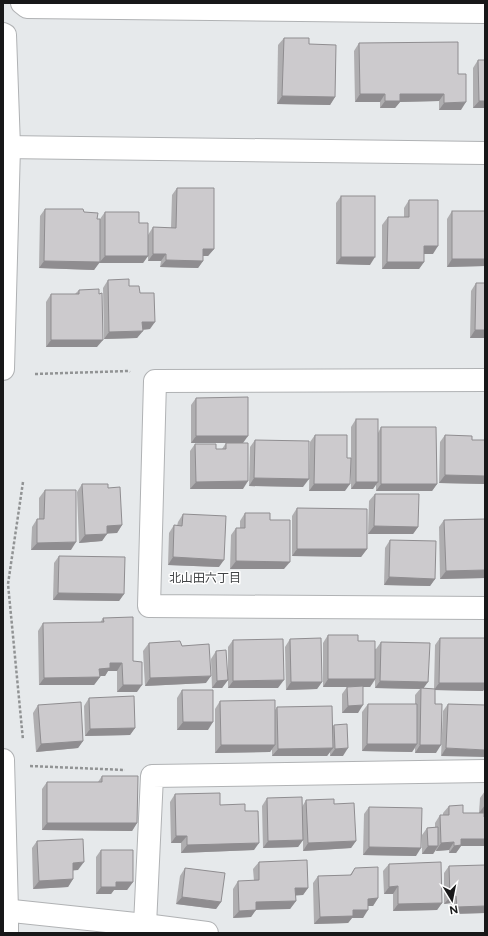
<svg xmlns="http://www.w3.org/2000/svg" width="488" height="936" viewBox="0 0 488 936" font-family="Figtree,'Noto Sans JP',sans-serif">
<style>
.lines{fill:none;stroke-linecap:round;stroke-linejoin:round}
.minor-casing{stroke:#b0b2b4;stroke-width:24}
.path{stroke:#919394;stroke-width:2.5;stroke-dasharray:3 2;stroke-linecap:butt}
.minor{stroke:#fff;stroke-width:22}
.wall{fill:#afaeb0}
.shaded-wall{fill:#8f8d90}
.building{fill:#cccacd;stroke:#8f8d90}
.labels{text-anchor:middle;stroke-width:3;stroke-linejoin:round;paint-order:stroke}
.neighbourhood-label{font-size:12px;fill:#414345;stroke:#fff}
</style>
<rect width="100%" height="100%" fill="#e6e9eb"/>
<g class="lines">
<defs>
<g id="minor">
<path d="M 22,3 L 27,7 L 485,12"/>
<path d="M 3,34 L 5,35 L 9,147 L 3,369"/>
<path d="M 3,147 L 485,153"/>
<path d="M 485,380 L 155,381 L 149,606 L 485,608"/>
<path d="M 3,760 L 7,911 L 7,933"/>
<path d="M 3,910 L 145,925 L 207,933"/>
<path d="M 145,925 L 152,776 L 485,771"/>
</g>
</defs>
<use href="#minor" class="minor-casing"/>
<g class="path">
<path d="M 35,374 L 128,371 L 130,372"/>
<path d="M 23,482 L 8,584 L 23,740"/>
<path d="M 30,766 L 125,770"/>
</g>
<use href="#minor" class="minor"/>
</g>
<g class="wall">
<path d="M 284,38 L 309,44 L 335,97 L 330,105 L 277,104 L 278,45 Z"/>
<path d="M 359,43 L 458,74 L 461,110 L 439,110 L 439,101 L 400,102 L 395,108 L 380,108 L 380,102 L 355,102 L 354,51 Z"/>
<path d="M 478,60 L 485,60 L 485,108 L 473,108 L 473,68 Z"/>
<path d="M 177,188 L 214,249 L 208,256 L 203,256 L 203,261 L 198,268 L 160,267 L 161,261 L 148,261 L 148,256 L 143,263 L 99,263 L 99,262 L 94,270 L 39,268 L 40,216 L 45,209 L 84,212 L 97,219 L 100,219 L 105,212 L 139,223 L 148,235 L 153,227 L 171,228 L 172,195 Z"/>
<path d="M 341,196 L 370,265 L 336,264 L 336,203 Z"/>
<path d="M 409,200 L 433,254 L 424,254 L 424,262 L 419,269 L 382,269 L 382,225 L 388,217 L 404,217 L 404,208 Z"/>
<path d="M 452,211 L 485,211 L 485,266 L 447,267 L 447,219 Z"/>
<path d="M 108,280 L 129,286 L 140,293 L 150,329 L 143,330 L 137,338 L 104,339 L 103,288 Z"/>
<path d="M 476,283 L 485,283 L 485,344 L 484,343 L 484,338 L 470,338 L 471,291 Z"/>
<path d="M 79,290 L 99,294 L 97,347 L 46,347 L 46,302 L 51,294 L 75,294 Z"/>
<path d="M 196,398 L 243,443 L 243,489 L 190,489 L 190,451 L 195,444 L 216,449 L 222,449 L 226,443 L 191,443 L 191,405 Z"/>
<path d="M 356,419 L 378,433 L 381,427 L 437,484 L 432,491 L 376,491 L 376,484 L 373,489 L 351,489 L 351,427 Z"/>
<path d="M 315,435 L 345,491 L 309,491 L 310,442 Z"/>
<path d="M 445,435 L 472,440 L 485,440 L 485,484 L 439,483 L 440,442 Z"/>
<path d="M 255,440 L 303,487 L 249,486 L 250,447 Z"/>
<path d="M 82,484 L 108,488 L 122,525 L 117,533 L 107,533 L 102,541 L 79,543 L 77,492 Z"/>
<path d="M 45,490 L 71,550 L 31,550 L 32,527 L 37,519 L 39,519 L 39,498 Z"/>
<path d="M 375,494 L 418,527 L 413,534 L 368,534 L 369,501 Z"/>
<path d="M 297,508 L 367,549 L 361,557 L 292,556 L 292,516 Z"/>
<path d="M 245,513 L 270,520 L 284,569 L 230,569 L 231,535 L 236,528 L 240,528 L 240,521 Z"/>
<path d="M 183,514 L 219,567 L 168,565 L 169,533 L 174,525 L 177,526 L 178,522 Z"/>
<path d="M 485,519 L 485,578 L 440,579 L 439,527 L 444,520 Z"/>
<path d="M 390,540 L 435,579 L 430,586 L 384,585 L 385,548 Z"/>
<path d="M 59,556 L 124,594 L 119,601 L 53,600 L 54,563 Z"/>
<path d="M 103,618 L 133,661 L 137,692 L 117,692 L 117,671 L 108,671 L 105,676 L 100,676 L 100,677 L 94,685 L 39,685 L 38,631 L 43,623 L 100,623 Z"/>
<path d="M 328,635 L 358,641 L 376,649 L 381,642 L 424,688 L 434,689 L 435,645 L 440,638 L 485,638 L 485,688 L 483,691 L 435,690 L 436,753 L 415,753 L 415,748 L 412,752 L 362,751 L 362,712 L 368,704 L 415,704 L 415,695 L 420,689 L 375,688 L 375,680 L 370,687 L 363,687 L 358,713 L 342,713 L 342,694 L 347,687 L 350,687 L 323,687 L 323,643 Z"/>
<path d="M 290,639 L 322,682 L 317,689 L 286,690 L 285,647 Z"/>
<path d="M 233,640 L 278,688 L 228,688 L 228,647 Z"/>
<path d="M 149,643 L 182,646 L 206,683 L 145,686 L 143,651 Z"/>
<path d="M 216,651 L 228,680 L 222,688 L 212,688 L 211,659 Z"/>
<path d="M 182,690 L 208,730 L 177,730 L 177,698 Z"/>
<path d="M 89,698 L 135,728 L 130,735 L 85,736 L 84,706 Z"/>
<path d="M 220,701 L 275,710 L 277,707 L 332,728 L 334,725 L 343,756 L 330,756 L 330,752 L 327,756 L 272,756 L 272,749 L 270,752 L 215,753 L 215,709 Z"/>
<path d="M 448,704 L 485,705 L 441,756 L 443,711 Z"/>
<path d="M 38,705 L 83,741 L 78,748 L 36,752 L 33,713 Z"/>
<path d="M 102,776 L 137,823 L 132,831 L 42,830 L 42,789 L 47,782 L 98,782 Z"/>
<path d="M 485,791 L 485,813 L 479,813 L 480,798 Z"/>
<path d="M 175,794 L 245,811 L 254,850 L 181,853 L 181,843 L 171,843 L 170,802 Z"/>
<path d="M 267,798 L 302,807 L 306,800 L 334,804 L 356,841 L 351,848 L 303,851 L 303,840 L 298,847 L 263,848 L 262,806 Z"/>
<path d="M 449,806 L 463,813 L 485,817 L 485,846 L 461,846 L 456,853 L 449,853 L 449,850 L 436,851 L 436,850 L 433,854 L 422,854 L 422,835 L 427,828 L 435,827 L 435,823 L 440,815 L 443,815 L 443,813 Z"/>
<path d="M 369,807 L 416,856 L 363,855 L 364,814 Z"/>
<path d="M 37,841 L 78,870 L 73,870 L 73,879 L 68,887 L 33,889 L 32,848 Z"/>
<path d="M 101,850 L 133,882 L 127,890 L 114,890 L 111,894 L 96,894 L 96,857 Z"/>
<path d="M 259,862 L 308,888 L 303,895 L 295,895 L 296,901 L 290,909 L 256,909 L 251,917 L 233,918 L 233,889 L 238,881 L 254,881 L 253,869 Z"/>
<path d="M 389,864 L 442,903 L 437,910 L 393,911 L 393,894 L 384,894 L 383,871 Z"/>
<path d="M 449,866 L 485,913 L 451,914 L 451,903 L 444,904 L 444,873 Z"/>
<path d="M 185,868 L 221,902 L 216,909 L 176,904 L 180,876 Z"/>
<path d="M 355,868 L 378,898 L 373,906 L 368,906 L 363,918 L 352,918 L 348,923 L 314,924 L 313,883 L 318,876 L 350,875 Z"/>
</g>
<g class="shaded-wall">
<path d="M 360,94 L 385,94 L 380,102 L 355,102 Z"/>
<path d="M 400,94 L 444,94 L 439,101 L 400,102 L 395,108 L 380,108 L 385,101 Z"/>
<path d="M 282,96 L 335,97 L 330,105 L 277,104 Z"/>
<path d="M 479,101 L 485,101 L 485,108 L 473,108 Z"/>
<path d="M 466,102 L 461,110 L 439,110 L 444,103 Z"/>
<path d="M 424,246 L 438,246 L 433,254 L 419,254 Z"/>
<path d="M 203,249 L 214,249 L 208,256 L 198,256 Z"/>
<path d="M 153,254 L 166,254 L 161,261 L 148,261 Z"/>
<path d="M 105,256 L 148,256 L 143,263 L 99,263 Z"/>
<path d="M 341,257 L 375,257 L 370,265 L 336,264 Z"/>
<path d="M 452,259 L 485,259 L 485,266 L 447,267 Z"/>
<path d="M 166,260 L 203,261 L 198,268 L 160,267 Z"/>
<path d="M 44,261 L 100,262 L 94,270 L 39,268 Z"/>
<path d="M 387,262 L 424,262 L 419,269 L 382,269 Z"/>
<path d="M 142,322 L 155,322 L 150,329 L 137,330 Z"/>
<path d="M 475,330 L 485,330 L 485,336 L 484,338 L 470,338 Z"/>
<path d="M 143,331 L 137,338 L 104,339 L 109,332 Z"/>
<path d="M 51,340 L 103,340 L 97,347 L 46,347 Z"/>
<path d="M 196,436 L 248,436 L 243,443 L 191,443 Z"/>
<path d="M 445,475 L 485,476 L 485,484 L 439,483 Z"/>
<path d="M 254,478 L 309,479 L 303,487 L 249,486 Z"/>
<path d="M 248,481 L 243,489 L 190,489 L 196,482 Z"/>
<path d="M 356,482 L 378,482 L 373,489 L 351,489 Z"/>
<path d="M 314,484 L 350,484 L 345,491 L 309,491 Z"/>
<path d="M 381,484 L 437,484 L 432,491 L 376,491 Z"/>
<path d="M 122,525 L 117,533 L 102,534 L 107,526 Z"/>
<path d="M 374,526 L 418,527 L 413,534 L 368,534 Z"/>
<path d="M 107,534 L 102,541 L 79,543 L 85,535 Z"/>
<path d="M 76,542 L 71,550 L 31,550 L 37,543 Z"/>
<path d="M 297,549 L 367,549 L 361,557 L 292,556 Z"/>
<path d="M 173,557 L 224,560 L 219,567 L 168,565 Z"/>
<path d="M 236,561 L 290,562 L 284,569 L 230,569 Z"/>
<path d="M 485,570 L 485,578 L 440,579 L 446,571 Z"/>
<path d="M 389,577 L 435,579 L 430,586 L 384,585 Z"/>
<path d="M 58,593 L 124,594 L 119,601 L 53,600 Z"/>
<path d="M 110,663 L 122,663 L 117,671 L 108,671 L 105,676 L 94,676 L 99,669 Z"/>
<path d="M 211,676 L 206,683 L 145,686 L 150,678 Z"/>
<path d="M 100,677 L 94,685 L 39,685 L 44,678 Z"/>
<path d="M 328,679 L 375,679 L 370,687 L 323,687 Z"/>
<path d="M 228,680 L 222,688 L 212,688 L 217,681 Z"/>
<path d="M 284,680 L 278,688 L 228,688 L 233,681 Z"/>
<path d="M 380,681 L 428,682 L 423,689 L 421,688 L 420,689 L 375,688 Z"/>
<path d="M 291,682 L 322,682 L 317,689 L 286,690 Z"/>
<path d="M 439,683 L 485,683 L 485,688 L 483,691 L 434,690 Z"/>
<path d="M 123,685 L 142,685 L 137,692 L 117,692 Z"/>
<path d="M 363,705 L 358,713 L 342,713 L 348,706 Z"/>
<path d="M 183,722 L 213,722 L 208,730 L 177,730 Z"/>
<path d="M 135,728 L 130,735 L 85,736 L 90,729 Z"/>
<path d="M 83,741 L 78,748 L 36,752 L 41,744 Z"/>
<path d="M 367,744 L 417,744 L 412,752 L 362,751 Z"/>
<path d="M 221,745 L 275,745 L 270,752 L 215,753 Z"/>
<path d="M 420,745 L 441,745 L 436,753 L 415,753 Z"/>
<path d="M 333,748 L 327,756 L 272,756 L 278,749 Z"/>
<path d="M 348,748 L 343,756 L 330,756 L 335,749 Z"/>
<path d="M 446,748 L 485,750 L 485,757 L 441,756 Z"/>
<path d="M 485,805 L 485,813 L 479,813 Z"/>
<path d="M 47,823 L 137,823 L 132,831 L 42,830 Z"/>
<path d="M 176,836 L 187,836 L 181,843 L 171,843 Z"/>
<path d="M 461,839 L 485,839 L 485,846 L 461,846 L 456,853 L 449,853 L 454,846 Z"/>
<path d="M 303,840 L 298,847 L 263,848 L 268,841 Z"/>
<path d="M 356,841 L 351,848 L 303,851 L 308,843 Z"/>
<path d="M 454,842 L 449,850 L 436,851 L 441,843 Z"/>
<path d="M 259,843 L 254,850 L 181,853 L 187,845 Z"/>
<path d="M 428,846 L 438,846 L 433,854 L 422,854 Z"/>
<path d="M 369,847 L 421,848 L 416,856 L 363,855 Z"/>
<path d="M 84,862 L 78,870 L 68,871 L 73,863 Z"/>
<path d="M 73,879 L 68,887 L 33,889 L 39,881 Z"/>
<path d="M 116,882 L 133,882 L 127,890 L 114,890 L 111,894 L 96,894 L 101,887 Z"/>
<path d="M 398,886 L 393,894 L 384,894 L 389,887 Z"/>
<path d="M 295,888 L 308,888 L 303,895 L 290,896 Z"/>
<path d="M 456,896 L 451,903 L 444,904 L 450,897 Z"/>
<path d="M 182,897 L 221,902 L 216,909 L 176,904 Z"/>
<path d="M 378,898 L 373,906 L 363,906 L 368,899 Z"/>
<path d="M 296,901 L 290,909 L 251,910 L 256,902 Z"/>
<path d="M 442,903 L 437,910 L 393,911 L 398,904 Z"/>
<path d="M 485,906 L 485,913 L 451,914 L 457,907 Z"/>
<path d="M 256,910 L 251,917 L 233,918 L 239,911 Z"/>
<path d="M 353,910 L 368,910 L 363,918 L 352,918 L 348,923 L 314,924 L 320,917 Z"/>
</g>
<g class="building">
<path d="M 284,38 L 309,38 L 309,44 L 336,45 L 335,97 L 282,96 Z"/>
<path d="M 458,42 L 458,74 L 466,74 L 466,102 L 444,103 L 444,94 L 400,94 L 400,101 L 385,101 L 385,94 L 360,94 L 359,43 Z"/>
<path d="M 478,60 L 485,60 L 485,101 L 479,101 Z"/>
<path d="M 177,188 L 214,188 L 214,249 L 203,249 L 203,261 L 166,260 L 166,254 L 153,254 L 153,227 L 176,228 Z"/>
<rect x="341" y="196" width="34" height="61"/>
<path d="M 409,200 L 438,200 L 438,246 L 424,246 L 424,262 L 387,262 L 388,217 L 409,217 Z"/>
<path d="M 45,209 L 83,209 L 84,212 L 98,213 L 97,219 L 100,219 L 100,262 L 44,261 Z"/>
<rect x="452" y="211" width="33" height="48"/>
<path d="M 105,212 L 139,212 L 139,223 L 148,223 L 148,256 L 105,256 Z"/>
<path d="M 129,279 L 129,286 L 139,286 L 140,293 L 154,293 L 155,322 L 142,322 L 143,331 L 109,332 L 108,280 Z"/>
<path d="M 476,283 L 485,283 L 485,330 L 475,330 Z"/>
<path d="M 99,289 L 99,294 L 102,293 L 103,340 L 51,340 L 51,294 L 79,294 L 79,290 Z"/>
<path d="M 248,397 L 248,436 L 196,436 L 196,398 Z"/>
<rect x="356" y="419" width="22" height="63"/>
<path d="M 381,427 L 436,427 L 437,484 L 381,484 Z"/>
<path d="M 315,435 L 347,435 L 347,458 L 351,458 L 350,484 L 314,484 Z"/>
<path d="M 445,435 L 472,436 L 472,440 L 485,440 L 485,476 L 445,475 Z"/>
<path d="M 255,440 L 309,441 L 309,479 L 254,478 Z"/>
<path d="M 226,443 L 248,443 L 248,481 L 196,482 L 195,444 L 216,444 L 216,449 L 226,449 Z"/>
<path d="M 82,484 L 108,484 L 108,488 L 120,487 L 122,525 L 107,526 L 107,534 L 85,535 Z"/>
<path d="M 45,490 L 76,490 L 76,542 L 37,543 L 37,519 L 44,519 Z"/>
<path d="M 375,494 L 419,494 L 418,527 L 374,526 Z"/>
<path d="M 297,508 L 367,509 L 367,549 L 297,549 Z"/>
<path d="M 245,513 L 270,513 L 270,520 L 290,520 L 290,562 L 236,561 L 236,528 L 245,528 Z"/>
<path d="M 183,514 L 226,516 L 224,560 L 173,557 L 174,525 L 182,526 Z"/>
<path d="M 485,519 L 485,570 L 446,571 L 444,520 Z"/>
<path d="M 390,540 L 436,541 L 435,579 L 389,577 Z"/>
<path d="M 59,556 L 125,557 L 124,594 L 58,593 Z"/>
<path d="M 133,617 L 133,661 L 142,662 L 142,685 L 123,685 L 122,663 L 110,663 L 110,668 L 99,669 L 100,677 L 44,678 L 43,623 L 104,622 L 103,618 Z"/>
<path d="M 328,635 L 358,635 L 358,641 L 375,641 L 375,679 L 328,679 Z"/>
<path d="M 321,638 L 322,682 L 291,682 L 290,639 Z"/>
<path d="M 440,638 L 485,638 L 485,683 L 439,683 Z"/>
<path d="M 283,639 L 284,680 L 233,681 L 233,640 Z"/>
<path d="M 180,641 L 182,646 L 209,644 L 211,676 L 150,678 L 149,643 Z"/>
<path d="M 381,642 L 430,643 L 428,682 L 380,681 Z"/>
<path d="M 226,650 L 228,680 L 217,681 L 216,651 Z"/>
<path d="M 363,686 L 363,705 L 348,706 L 347,687 Z"/>
<path d="M 421,688 L 435,689 L 435,704 L 442,704 L 441,745 L 420,745 Z"/>
<path d="M 182,690 L 213,690 L 213,722 L 183,722 Z"/>
<path d="M 134,696 L 135,728 L 90,729 L 89,698 Z"/>
<path d="M 275,700 L 275,745 L 221,745 L 220,701 Z"/>
<path d="M 81,702 L 83,741 L 41,744 L 38,705 Z"/>
<path d="M 368,704 L 417,704 L 417,744 L 367,744 Z"/>
<path d="M 448,704 L 485,705 L 485,750 L 446,748 Z"/>
<path d="M 332,706 L 333,748 L 278,749 L 277,707 Z"/>
<path d="M 347,724 L 348,748 L 335,749 L 334,725 Z"/>
<path d="M 102,776 L 138,776 L 137,823 L 47,823 L 47,782 L 102,782 Z"/>
<path d="M 220,793 L 220,805 L 245,804 L 245,811 L 258,811 L 259,843 L 187,845 L 187,836 L 176,836 L 175,794 Z"/>
<path d="M 302,797 L 303,840 L 268,841 L 267,798 Z"/>
<path d="M 334,799 L 334,804 L 354,803 L 356,841 L 308,843 L 306,800 Z"/>
<path d="M 463,805 L 463,813 L 484,813 L 484,817 L 485,817 L 485,839 L 461,839 L 461,845 L 454,846 L 454,842 L 441,843 L 440,815 L 449,815 L 449,806 Z"/>
<path d="M 369,807 L 422,808 L 421,848 L 369,847 Z"/>
<path d="M 438,827 L 438,846 L 428,846 L 427,828 Z"/>
<path d="M 83,839 L 84,862 L 73,863 L 73,879 L 39,881 L 37,841 Z"/>
<path d="M 101,850 L 133,850 L 133,882 L 116,882 L 116,887 L 101,887 Z"/>
<path d="M 307,860 L 308,888 L 295,888 L 296,901 L 256,902 L 256,910 L 239,911 L 238,881 L 259,880 L 259,862 Z"/>
<path d="M 441,862 L 442,903 L 398,904 L 398,886 L 389,887 L 389,864 Z"/>
<path d="M 485,865 L 485,906 L 457,907 L 456,896 L 450,897 L 449,866 Z"/>
<path d="M 378,867 L 378,898 L 368,899 L 368,910 L 353,910 L 353,916 L 320,917 L 318,876 L 351,875 L 355,868 Z"/>
<path d="M 185,868 L 225,873 L 221,902 L 182,897 Z"/>
</g>
<g class="labels">
<g class="neighbourhood-label">
<text x="205" y="582">北山田六丁目</text>
</g>
</g>
<rect width="488" height="936" fill="none" stroke="#181819" stroke-width="8"/>
<g transform="translate(452 900) rotate(170)" stroke="#ffffff" stroke-width="3" paint-order="stroke">
<path d="M0-3L7 15L0 10L-7 15Z" fill="#181819"/>
<text y="-6" font-size="11" font-weight="bold" text-anchor="middle" fill="#181819">N</text>
</g>
</svg>
